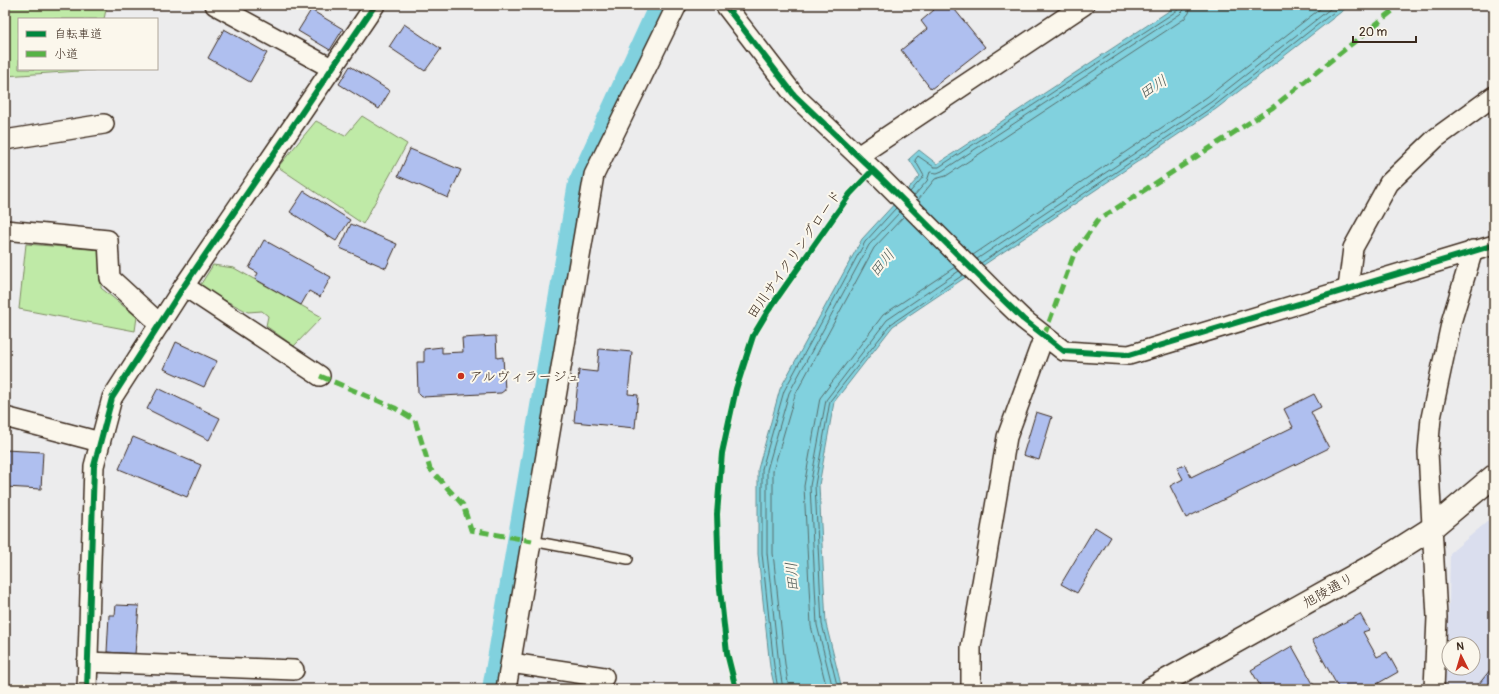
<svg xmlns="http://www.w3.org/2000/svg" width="1499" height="694" viewBox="0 0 1499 694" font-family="Pangolin,'Klee One',sans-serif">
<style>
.built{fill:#dadeee;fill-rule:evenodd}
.green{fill:#bfeaa7;stroke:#7d8a62}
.water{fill:#81d1de;stroke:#658e91}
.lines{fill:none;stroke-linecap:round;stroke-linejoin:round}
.shore{stroke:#576d6b;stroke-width:1}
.canal{stroke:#81d1de;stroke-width:22}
.building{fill:#afbfef;stroke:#3b2a1e}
.service-casing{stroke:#3b2a1e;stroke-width:12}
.minor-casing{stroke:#3b2a1e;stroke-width:22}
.tertiary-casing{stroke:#3b2a1e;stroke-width:25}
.service{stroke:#fbf7ec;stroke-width:9}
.minor{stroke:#fbf7ec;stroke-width:19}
.tertiary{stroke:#fbf7ec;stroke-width:22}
.quiet{stroke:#57b245;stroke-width:5;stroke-dasharray:10 5;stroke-linecap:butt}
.cycleway-casing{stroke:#fbf7ec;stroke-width:8}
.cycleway{stroke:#00873e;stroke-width:6}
.poi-dot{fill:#c8321e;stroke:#fbf7ec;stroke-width:1.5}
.labels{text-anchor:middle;stroke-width:4;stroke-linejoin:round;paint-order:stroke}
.street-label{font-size:14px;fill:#3b2a1e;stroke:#fbf7ec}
.poi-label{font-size:14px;fill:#3b2a1e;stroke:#fbf7ec;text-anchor:start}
.water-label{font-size:15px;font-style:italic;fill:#505c58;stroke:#fbf7ec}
</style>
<rect width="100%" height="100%" fill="#ececed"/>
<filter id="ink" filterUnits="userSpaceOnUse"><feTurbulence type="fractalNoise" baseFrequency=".025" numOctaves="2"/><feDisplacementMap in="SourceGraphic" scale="8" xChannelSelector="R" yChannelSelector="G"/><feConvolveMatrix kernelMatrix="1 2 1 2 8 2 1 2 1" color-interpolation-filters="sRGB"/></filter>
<g filter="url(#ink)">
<path class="built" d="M 1494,516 L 1494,689 L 1444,689 L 1449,603 L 1450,553 ZM 1449,644 L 1473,644 L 1473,668 L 1449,668 Z"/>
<g class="green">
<path d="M 5,5 L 107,5 L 104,19 L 19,19 L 19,69 L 94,70 L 5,76 Z"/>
<path d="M 362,116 L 407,144 L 363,224 L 278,167 L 316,121 L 345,136 Z"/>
<path d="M 26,244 L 101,250 L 101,288 L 137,317 L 135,331 L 19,309 Z"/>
<path d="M 213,265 L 234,268 L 322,317 L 294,346 L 266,326 L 268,316 L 262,311 L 248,312 L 199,287 Z"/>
</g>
<path class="water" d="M 1178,5 L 1350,5 L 1216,109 L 893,326 L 834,402 L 819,485 L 826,624 L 842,689 L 775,689 L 770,667 L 758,554 L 758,469 L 780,389 L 862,239 L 920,176 L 909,159 L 919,150 L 937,164 Z"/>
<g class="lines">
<g class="shore">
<path d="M 910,192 L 924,176 L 915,160 L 918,156 L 934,167 L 939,167 L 1178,10 L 1180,5"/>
<path d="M 914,196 L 927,181 L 930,172 L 937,173 L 942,171 L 1180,14 L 1184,10 L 1185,5"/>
<path d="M 918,200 L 935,179 L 946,176 L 1184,19 L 1189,13 L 1191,5"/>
<path d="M 973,255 L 1207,97 L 1325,5"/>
<path d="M 977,259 L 1211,102 L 1335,5"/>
<path d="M 981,263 L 1214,106 L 1343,5"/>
<path d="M 778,689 L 774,666 L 762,553 L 762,469 L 784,391 L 865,242 L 896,208"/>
<path d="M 783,689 L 779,665 L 767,553 L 767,470 L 789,393 L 869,245 L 900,212"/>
<path d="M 789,689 L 785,664 L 773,553 L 773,471 L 795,395 L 874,248 L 904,216"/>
<path d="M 827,689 L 811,626 L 804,486 L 820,398 L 883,315 L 955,267"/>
<path d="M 833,689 L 817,625 L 810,486 L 826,400 L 887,320 L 959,271"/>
<path d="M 838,689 L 822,624 L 815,485 L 830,401 L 891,324 L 963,275"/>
</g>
<path class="canal" d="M 493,689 L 579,183 L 660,5"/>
</g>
<g class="building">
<path d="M 930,5 L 951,5 L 985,47 L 931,89 L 901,50 L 927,29 L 921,21 L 934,10 Z"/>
<path d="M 311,10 L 343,29 L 330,50 L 298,31 Z"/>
<path d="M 404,24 L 441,49 L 425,71 L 389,47 Z"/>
<path d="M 224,29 L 267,53 L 250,82 L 208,58 Z"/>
<path d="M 350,66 L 390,91 L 379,109 L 339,84 Z"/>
<path d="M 410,149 L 461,170 L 448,198 L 398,176 Z"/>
<path d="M 304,191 L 350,220 L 336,241 L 290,212 Z"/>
<path d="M 351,224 L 397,244 L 386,268 L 340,248 Z"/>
<path d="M 264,240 L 331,277 L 320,297 L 309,291 L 301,305 L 255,279 L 258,273 L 249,268 Z"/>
<path d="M 496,336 L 497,358 L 503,357 L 505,390 L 501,393 L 422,397 L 418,393 L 417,362 L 424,362 L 424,349 L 442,347 L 442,353 L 463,352 L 462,338 Z"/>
<path d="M 176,342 L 217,361 L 204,387 L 164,369 Z"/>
<path d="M 599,349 L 632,352 L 628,394 L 638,395 L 635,428 L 574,422 L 579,370 L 597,372 Z"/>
<path d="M 158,388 L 220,418 L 209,440 L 147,409 Z"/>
<path d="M 1314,394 L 1321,407 L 1311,412 L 1329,448 L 1186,518 L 1170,486 L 1183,479 L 1177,468 L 1185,465 L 1191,477 L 1293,427 L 1284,409 Z"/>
<path d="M 1036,412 L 1052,417 L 1039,460 L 1023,455 Z"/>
<path d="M 133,437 L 201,465 L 187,497 L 119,469 Z"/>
<path d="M 5,450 L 43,452 L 41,489 L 5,487 Z"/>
<path d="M 1095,527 L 1111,537 L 1077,593 L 1061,584 Z"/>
<path d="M 116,605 L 139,606 L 135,654 L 107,652 L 109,615 L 115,615 Z"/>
<path d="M 1360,614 L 1369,630 L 1363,632 L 1377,657 L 1387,652 L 1398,672 L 1368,689 L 1339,689 L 1312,640 Z"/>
<path d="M 1292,646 L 1316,689 L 1262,689 L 1251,670 Z"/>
<path d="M 1494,665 L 1494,689 L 1475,689 Z"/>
</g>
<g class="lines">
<defs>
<path id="service" d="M 532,541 L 628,559"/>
<g id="minor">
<path d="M 215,5 L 333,69"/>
<path d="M 725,5 L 795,96 L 880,177 L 995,292 L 1023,319 L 1064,351 L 1129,355 L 1494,245"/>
<path d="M 5,140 L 104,124"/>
<path d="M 858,156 L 1084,5"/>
<path d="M 5,230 L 108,240 L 110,278 L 160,324"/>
<path d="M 184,286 L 320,376"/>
<path d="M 1348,288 L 1353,248 L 1389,183 L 1436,138 L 1494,96"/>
<path d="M 5,417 L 100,442"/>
<path d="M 87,662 L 294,670"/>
<path d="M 511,663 L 604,677"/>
<path d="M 87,689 L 94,466 L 112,398 L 184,286 L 375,5"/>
<path d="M 506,689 L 594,175 L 677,5"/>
<path d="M 971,689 L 971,647 L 1007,437 L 1044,336"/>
<path d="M 1434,689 L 1437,617 L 1428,452 L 1431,418 L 1452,319 L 1473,250"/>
</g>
<path id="tertiary" d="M 1151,689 L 1377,563 L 1432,528 L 1494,476"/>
</defs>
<use href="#service" class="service-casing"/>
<use href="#minor" class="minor-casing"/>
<use href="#tertiary" class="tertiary-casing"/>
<use href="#service" class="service"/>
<use href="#minor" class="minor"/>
<use href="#tertiary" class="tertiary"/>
<g class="quiet">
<path d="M 1044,336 L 1074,254 L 1098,220 L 1272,108 L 1400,5"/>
<path d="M 320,376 L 395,408 L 415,420 L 430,469 L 463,505 L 471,530 L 532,541"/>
</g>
<defs>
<g id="cycleway">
<path d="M 725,5 L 795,96 L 880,177 L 995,292 L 1023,319 L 1064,351 L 1129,355 L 1494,245"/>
<path d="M 87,689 L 94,466 L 112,398 L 184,286 L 375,5"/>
<path d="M 736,689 L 727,653 L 719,580 L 717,514 L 722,453 L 736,389 L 753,336 L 768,311 L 850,194 L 872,171"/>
</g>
</defs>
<use href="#cycleway" class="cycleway-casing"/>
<use href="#cycleway" class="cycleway"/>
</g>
</g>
<circle class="poi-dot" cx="461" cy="376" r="4"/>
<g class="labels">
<g class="street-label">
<text transform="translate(794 254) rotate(-55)" y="5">田川サイクリングロード</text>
<text transform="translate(1328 590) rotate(-29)" y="5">旭陵通り</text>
</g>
<g class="poi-label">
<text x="469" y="381">アルヴィラージュ</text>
</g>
<g class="water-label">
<text transform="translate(1153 87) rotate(-33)" y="5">田川</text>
<text transform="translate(882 263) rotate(-50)" y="5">田川</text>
<text transform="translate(792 577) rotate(-94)" y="5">田川</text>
</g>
</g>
<rect width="1499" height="694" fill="none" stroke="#fbf7ec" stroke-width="20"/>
<rect x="10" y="10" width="1479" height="674" fill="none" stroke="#3b2a1e" stroke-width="1.5" filter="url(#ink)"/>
<rect x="18" y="18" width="140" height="52" fill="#fbf7ec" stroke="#aea59a"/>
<rect x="26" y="31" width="20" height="6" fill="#00873e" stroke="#aea59a"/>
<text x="54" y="38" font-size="12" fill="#3b2a1e">自転車道</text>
<rect x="26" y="51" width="20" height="6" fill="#57b245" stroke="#aea59a"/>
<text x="54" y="58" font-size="12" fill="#3b2a1e">小道</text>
<g transform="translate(1461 656) rotate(355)"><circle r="19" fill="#fbf7ec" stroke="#aea59a"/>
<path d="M0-3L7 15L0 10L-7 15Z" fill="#c8321e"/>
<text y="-6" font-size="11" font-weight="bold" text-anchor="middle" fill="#3b2a1e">N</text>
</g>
<path d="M1353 36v6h63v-6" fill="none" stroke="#3b2a1e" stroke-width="2"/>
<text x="1359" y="36" font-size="12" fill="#3b2a1e" stroke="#fbf7ec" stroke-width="3" paint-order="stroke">20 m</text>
</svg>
